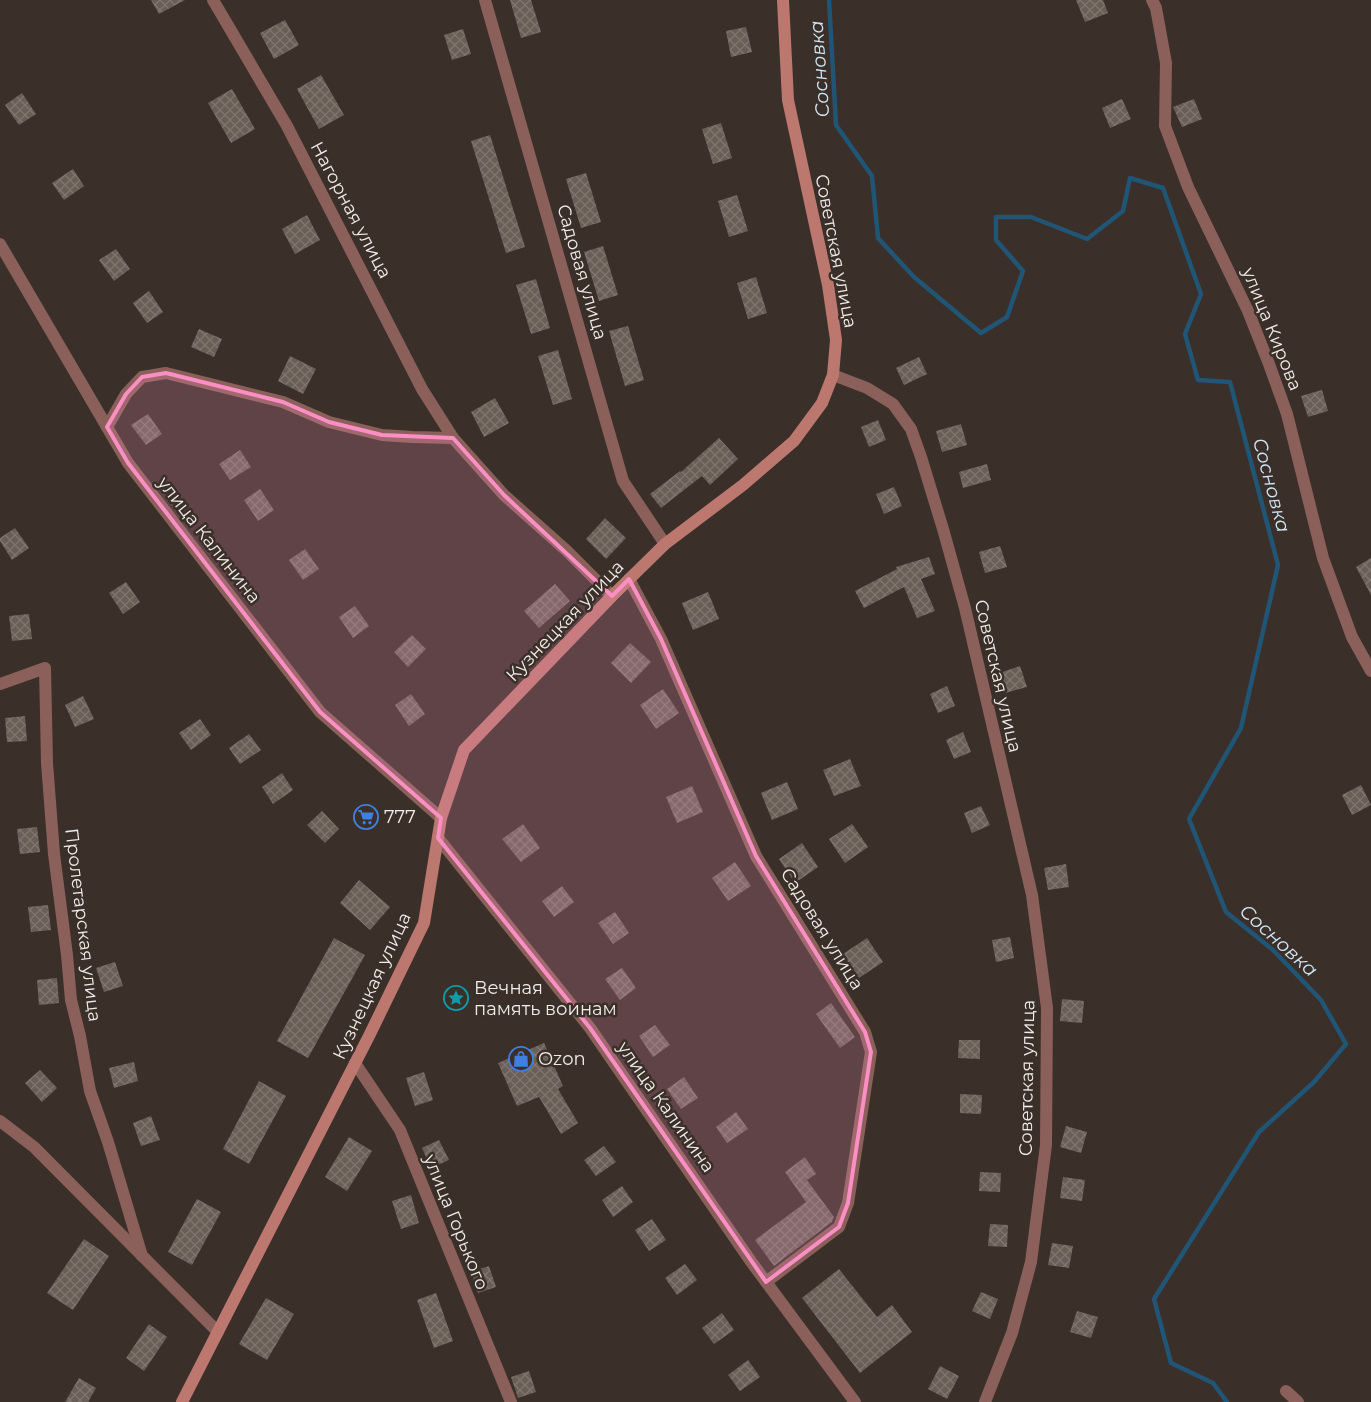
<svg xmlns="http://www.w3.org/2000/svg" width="1371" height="1402" viewBox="0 0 1371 1402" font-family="Montserrat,sans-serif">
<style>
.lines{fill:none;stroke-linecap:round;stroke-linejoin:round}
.stream{stroke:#215576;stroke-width:4.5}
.building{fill:url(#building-cross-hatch)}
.minor{stroke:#8b5f5a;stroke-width:12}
.tertiary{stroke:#8b5f5a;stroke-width:12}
.secondary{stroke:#bc776f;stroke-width:12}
.marked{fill:#fb8fc4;fill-opacity:0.2;stroke:#fb8fc4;stroke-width:4;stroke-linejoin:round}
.labels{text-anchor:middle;stroke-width:5;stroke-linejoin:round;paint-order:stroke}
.street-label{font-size:18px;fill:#f2ece7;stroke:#3a3029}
.poi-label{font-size:18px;fill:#f2ece7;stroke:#3a3029;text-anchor:start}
.water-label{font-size:19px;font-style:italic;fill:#d1e7f7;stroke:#3a3029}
</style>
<defs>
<pattern id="building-cross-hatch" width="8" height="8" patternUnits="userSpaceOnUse" patternTransform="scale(1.25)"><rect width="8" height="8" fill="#6a5f57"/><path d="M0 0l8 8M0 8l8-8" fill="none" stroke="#80766f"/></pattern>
</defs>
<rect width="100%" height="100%" fill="#3a3029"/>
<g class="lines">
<path class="stream" d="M 829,0 L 836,125 L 872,176 L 878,238 L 914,277 L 981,333 L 1007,317 L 1023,271 L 996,240 L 996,217 L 1031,217 L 1087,239 L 1123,211 L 1130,178 L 1163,188 L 1201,294 L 1185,334 L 1198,380 L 1230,382 L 1278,565 L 1241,728 L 1189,819 L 1226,912 L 1273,950 L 1321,1000 L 1346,1044 L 1314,1082 L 1259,1132 L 1154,1299 L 1171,1363 L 1213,1383 L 1227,1402"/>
</g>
<g class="building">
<path d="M 151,0 L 185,0 L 159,14 Z"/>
<path d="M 510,0 L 531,0 L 541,32 L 521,38 Z"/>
<path d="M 1076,0 L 1103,0 L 1108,13 L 1085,22 Z"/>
<path d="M 285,20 L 299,45 L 274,59 L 260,33 Z"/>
<path d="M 746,27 L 752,52 L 731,57 L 726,31 Z"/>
<path d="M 463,29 L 471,54 L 452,60 L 444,35 Z"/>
<path d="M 321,75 L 344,115 L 319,129 L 297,89 Z"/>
<path d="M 232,89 L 255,129 L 231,143 L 208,103 Z"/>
<path d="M 22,93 L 36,114 L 19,125 L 5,105 Z"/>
<path d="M 1122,99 L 1131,119 L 1110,128 L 1102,108 Z"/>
<path d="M 1194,99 L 1202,119 L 1182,127 L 1173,107 Z"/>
<path d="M 721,123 L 732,158 L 713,164 L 702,129 Z"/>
<path d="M 490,135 L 525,247 L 506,253 L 471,141 Z"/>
<path d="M 73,169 L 84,186 L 64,200 L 52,183 Z"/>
<path d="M 586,173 L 601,222 L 581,228 L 566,179 Z"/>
<path d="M 737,195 L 748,231 L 729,237 L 718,201 Z"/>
<path d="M 307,215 L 320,240 L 295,254 L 282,229 Z"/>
<path d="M 603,246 L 618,295 L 599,301 L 584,252 Z"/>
<path d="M 116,249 L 130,269 L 114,281 L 99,260 Z"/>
<path d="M 756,277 L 767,313 L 748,319 L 737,283 Z"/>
<path d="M 536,279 L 550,328 L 531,334 L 516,285 Z"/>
<path d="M 149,291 L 163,312 L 147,323 L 133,303 Z"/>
<path d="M 628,326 L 644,380 L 625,386 L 609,331 Z"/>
<path d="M 199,329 L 222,339 L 214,357 L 191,347 Z"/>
<path d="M 558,350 L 572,399 L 553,405 L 538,356 Z"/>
<path d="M 290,356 L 316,369 L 303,394 L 278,381 Z"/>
<path d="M 919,357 L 927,374 L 904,385 L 896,368 Z"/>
<path d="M 1322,390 L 1328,411 L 1308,417 L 1301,396 Z"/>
<path d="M 495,398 L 509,423 L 484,437 L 471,412 Z"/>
<path d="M 148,414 L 162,434 L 146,445 L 131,425 Z"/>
<path d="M 878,420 L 886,440 L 869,447 L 861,427 Z"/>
<path d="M 961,424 L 967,445 L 942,452 L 936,431 Z"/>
<path d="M 719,438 L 738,459 L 710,485 L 702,476 L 661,508 L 650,494 L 680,471 L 681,472 Z"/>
<path d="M 240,450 L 251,467 L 230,480 L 219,464 Z"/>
<path d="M 987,464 L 991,480 L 963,488 L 959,472 Z"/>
<path d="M 894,487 L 902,506 L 884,514 L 876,494 Z"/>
<path d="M 260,489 L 274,510 L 258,521 L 244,500 Z"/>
<path d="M 605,518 L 626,538 L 606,559 L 586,539 Z"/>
<path d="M 15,528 L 29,548 L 12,560 L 0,541 L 0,538 Z"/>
<path d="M 1000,546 L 1007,567 L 985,573 L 979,552 Z"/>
<path d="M 305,549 L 319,569 L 303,580 L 289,560 Z"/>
<path d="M 929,557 L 935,574 L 921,579 L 935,611 L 917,618 L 904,587 L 864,608 L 855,591 L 897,569 L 896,567 Z"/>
<path d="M 1371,558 L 1371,595 L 1356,567 Z"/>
<path d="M 126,582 L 140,602 L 123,614 L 109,593 Z"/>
<path d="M 555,584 L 570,601 L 539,628 L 524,611 Z"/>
<path d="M 708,592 L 719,619 L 693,630 L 682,603 Z"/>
<path d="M 355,606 L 369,626 L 353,638 L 339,617 Z"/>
<path d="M 29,614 L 32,639 L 12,641 L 9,616 Z"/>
<path d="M 412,635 L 426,649 L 408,667 L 394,652 Z"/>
<path d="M 630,643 L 651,662 L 631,683 L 611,663 Z"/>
<path d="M 1020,666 L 1027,687 L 1005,693 L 999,673 Z"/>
<path d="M 947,686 L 955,706 L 938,713 L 930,694 Z"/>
<path d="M 663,689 L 679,713 L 656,729 L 640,705 Z"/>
<path d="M 411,694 L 425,714 L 409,726 L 395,705 Z"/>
<path d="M 83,696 L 94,719 L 75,727 L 65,705 Z"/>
<path d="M 25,716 L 27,741 L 7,742 L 5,718 Z"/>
<path d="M 200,719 L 211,735 L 191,750 L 179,733 Z"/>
<path d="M 963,732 L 971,752 L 954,759 L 946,740 Z"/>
<path d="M 249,734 L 261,750 L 240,764 L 229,748 Z"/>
<path d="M 850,759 L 861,786 L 834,796 L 823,770 Z"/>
<path d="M 282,773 L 293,790 L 273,804 L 262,787 Z"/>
<path d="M 787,782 L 798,809 L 772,820 L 761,793 Z"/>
<path d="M 1361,785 L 1371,805 L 1352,815 L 1342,795 Z"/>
<path d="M 692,786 L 703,812 L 677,823 L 666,797 Z"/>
<path d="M 981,806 L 990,825 L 972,833 L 964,813 Z"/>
<path d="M 322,811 L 339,829 L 325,843 L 307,825 Z"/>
<path d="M 523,824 L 540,848 L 521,862 L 502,839 Z"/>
<path d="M 852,824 L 868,847 L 845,863 L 829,839 Z"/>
<path d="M 37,827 L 40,852 L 20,854 L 17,829 Z"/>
<path d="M 802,843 L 818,867 L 795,883 L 779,859 Z"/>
<path d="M 735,862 L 751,886 L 728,901 L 712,878 Z"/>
<path d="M 1066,864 L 1069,887 L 1048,890 L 1044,868 Z"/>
<path d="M 359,880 L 390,907 L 370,930 L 340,903 Z"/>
<path d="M 562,886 L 574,902 L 554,917 L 542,901 Z"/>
<path d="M 48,905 L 51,930 L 31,932 L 28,907 Z"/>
<path d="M 615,912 L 629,933 L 613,944 L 598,923 Z"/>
<path d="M 1010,937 L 1014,958 L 996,962 L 992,940 Z"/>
<path d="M 334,938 L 365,955 L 308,1058 L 277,1041 Z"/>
<path d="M 867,938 L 883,962 L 859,978 L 843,954 Z"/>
<path d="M 115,962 L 123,986 L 104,992 L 96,968 Z"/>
<path d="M 622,968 L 636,988 L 620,1000 L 605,979 Z"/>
<path d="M 57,978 L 59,1003 L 39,1005 L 37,980 Z"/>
<path d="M 1062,999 L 1084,1001 L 1082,1023 L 1060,1021 Z"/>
<path d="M 831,1003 L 855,1037 L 840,1048 L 816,1014 Z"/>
<path d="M 655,1025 L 670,1045 L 653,1057 L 639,1036 Z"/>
<path d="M 959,1040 L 980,1040 L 980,1059 L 958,1058 Z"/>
<path d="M 544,1043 L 563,1086 L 558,1089 L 578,1123 L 561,1134 L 539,1097 L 517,1106 L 498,1063 Z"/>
<path d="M 134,1062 L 138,1081 L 114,1088 L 109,1068 Z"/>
<path d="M 40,1070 L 57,1088 L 42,1102 L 25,1083 Z"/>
<path d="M 424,1072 L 433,1100 L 415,1106 L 406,1078 Z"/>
<path d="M 684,1077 L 698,1098 L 681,1109 L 667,1089 Z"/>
<path d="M 259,1081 L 286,1096 L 249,1164 L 223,1149 Z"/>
<path d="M 960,1094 L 982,1095 L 981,1114 L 960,1113 Z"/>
<path d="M 736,1112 L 748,1129 L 727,1143 L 716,1127 Z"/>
<path d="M 151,1116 L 160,1140 L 141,1146 L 133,1123 Z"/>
<path d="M 1066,1126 L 1087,1132 L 1081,1153 L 1060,1147 Z"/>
<path d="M 349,1137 L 372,1151 L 347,1191 L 325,1177 Z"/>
<path d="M 439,1140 L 449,1160 L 431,1168 L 422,1148 Z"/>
<path d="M 604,1146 L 616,1162 L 596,1176 L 584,1160 Z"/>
<path d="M 805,1157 L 816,1174 L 807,1180 L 834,1217 L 832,1222 L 774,1266 L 755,1240 L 806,1202 L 785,1172 Z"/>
<path d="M 980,1172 L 1001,1173 L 1000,1192 L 979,1191 Z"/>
<path d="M 1063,1177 L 1085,1180 L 1082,1201 L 1060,1198 Z"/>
<path d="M 622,1186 L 633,1202 L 613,1217 L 602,1200 Z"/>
<path d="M 411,1195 L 419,1223 L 401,1229 L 392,1201 Z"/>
<path d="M 197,1199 L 221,1212 L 192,1265 L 168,1252 Z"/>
<path d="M 652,1219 L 666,1240 L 649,1251 L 635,1230 Z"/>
<path d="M 990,1224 L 1008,1225 L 1007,1247 L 988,1246 Z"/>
<path d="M 84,1239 L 109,1256 L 73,1310 L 47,1293 Z"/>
<path d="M 1052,1243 L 1073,1246 L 1069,1268 L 1048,1265 Z"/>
<path d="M 685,1264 L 697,1280 L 677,1295 L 665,1278 Z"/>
<path d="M 489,1266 L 496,1287 L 478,1293 L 471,1272 Z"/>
<path d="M 839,1269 L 877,1317 L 892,1305 L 912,1332 L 860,1373 L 802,1298 Z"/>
<path d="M 981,1292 L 998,1299 L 990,1319 L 972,1311 Z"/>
<path d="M 436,1293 L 453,1341 L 434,1348 L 417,1300 Z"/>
<path d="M 266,1298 L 294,1314 L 267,1360 L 239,1344 Z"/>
<path d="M 1077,1311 L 1098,1317 L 1091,1338 L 1070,1332 Z"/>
<path d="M 722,1313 L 734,1330 L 714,1344 L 702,1328 Z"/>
<path d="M 149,1324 L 167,1337 L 144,1371 L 126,1358 Z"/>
<path d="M 748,1360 L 760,1377 L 740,1391 L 728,1375 Z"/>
<path d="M 940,1366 L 959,1376 L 947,1399 L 928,1389 Z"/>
<path d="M 529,1371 L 536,1392 L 518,1398 L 511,1377 Z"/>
<path d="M 79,1378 L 96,1388 L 88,1402 L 65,1402 Z"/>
</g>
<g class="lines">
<g class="minor">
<path d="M 213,0 L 287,126 L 422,389 L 453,438 L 504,495 L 567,551 L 612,596"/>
<path d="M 485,0 L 623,481 L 665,544"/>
<path d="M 1152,0 L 1156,8 L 1166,63 L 1165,126 L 1188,187 L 1248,311 L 1269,364 L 1287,414 L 1323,558 L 1352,637 L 1371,671"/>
<path d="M 833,375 L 867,388 L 893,404 L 911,429 L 921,457 L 943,529 L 965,608 L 1032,895 L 1047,1008 L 1046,1145 L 1031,1262 L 1012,1333 L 985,1402"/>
<path d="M 107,427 L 126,394 L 142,377 L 166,373 L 283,402 L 329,422 L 382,435 L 412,437 L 453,438"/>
<path d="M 629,579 L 661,639 L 756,856 L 865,1032 L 871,1052 L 848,1203 L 839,1227 L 766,1282"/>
<path d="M 0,684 L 45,668 L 47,763 L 54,854 L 67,955 L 71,1000 L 80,1036 L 90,1091 L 108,1142 L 142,1256"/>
<path d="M 438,838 L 590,1028 L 752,1263 L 855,1402"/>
<path d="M 355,1063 L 400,1130 L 511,1402"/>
<path d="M 0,1121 L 34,1147 L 218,1332"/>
<path d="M 1286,1391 L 1298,1402"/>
</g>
<path class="tertiary" d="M 0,244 L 128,463 L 320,712 L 441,818"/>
<path class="secondary" d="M 182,1402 L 370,1034 L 424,923 L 441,818 L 464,750 L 612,596 L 665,544 L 743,485 L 794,441 L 822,403 L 833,375 L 836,340 L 828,285 L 788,100 L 783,0"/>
</g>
<path class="marked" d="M 166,373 L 283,402 L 329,422 L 382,435 L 453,438 L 504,495 L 612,596 L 629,579 L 661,639 L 756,856 L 865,1032 L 871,1052 L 848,1203 L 839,1227 L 766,1282 L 590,1028 L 438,838 L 441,818 L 320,712 L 128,463 L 107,427 L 126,394 L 142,377 Z"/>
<defs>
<symbol id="supermarket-ring" viewBox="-11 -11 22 22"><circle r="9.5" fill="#3a3029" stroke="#3f7fe0" stroke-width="1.5"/><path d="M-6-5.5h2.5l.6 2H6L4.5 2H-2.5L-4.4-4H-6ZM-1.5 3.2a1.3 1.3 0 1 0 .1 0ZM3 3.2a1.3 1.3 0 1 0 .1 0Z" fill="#3f7fe0"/></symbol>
<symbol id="sight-ring" viewBox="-11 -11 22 22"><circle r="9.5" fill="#3a3029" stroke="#0f9aa8" stroke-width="1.5"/><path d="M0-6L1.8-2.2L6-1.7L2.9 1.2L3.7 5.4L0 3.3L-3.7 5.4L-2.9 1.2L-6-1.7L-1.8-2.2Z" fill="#0f9aa8"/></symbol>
<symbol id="shop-ring" viewBox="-11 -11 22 22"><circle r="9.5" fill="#3a3029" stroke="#3f7fe0" stroke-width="1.5"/><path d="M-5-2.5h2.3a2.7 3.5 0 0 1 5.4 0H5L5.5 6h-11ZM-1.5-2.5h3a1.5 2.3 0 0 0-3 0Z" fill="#3f7fe0"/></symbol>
</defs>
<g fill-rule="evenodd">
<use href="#supermarket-ring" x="352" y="803" width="28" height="28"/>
<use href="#sight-ring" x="442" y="984" width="28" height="28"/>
<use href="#shop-ring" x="507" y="1045" width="28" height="28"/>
</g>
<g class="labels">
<g class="street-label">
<text transform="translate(351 210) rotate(62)" y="6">Нагорная улица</text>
<text transform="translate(836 251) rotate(79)" y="6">Советская улица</text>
<text transform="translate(582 272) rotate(74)" y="6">Садовая улица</text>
<text transform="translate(1272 329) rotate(68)" y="6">улица Кирова</text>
<text transform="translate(209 540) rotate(52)" y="6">улица Калинина</text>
<text transform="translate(565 621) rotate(-46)" y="6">Кузнецкая улица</text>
<text transform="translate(998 676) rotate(77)" y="6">Советская улица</text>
<text transform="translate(83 925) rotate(83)" y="6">Пролетарская улица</text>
<text transform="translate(822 929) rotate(58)" y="6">Садовая улица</text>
<text transform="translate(372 986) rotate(-65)" y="6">Кузнецкая улица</text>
<text transform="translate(1027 1078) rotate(-89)" y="6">Советская улица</text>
<text transform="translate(666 1107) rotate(55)" y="6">улица Калинина</text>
<text transform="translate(456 1222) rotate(68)" y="6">улица Горького</text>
</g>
<g class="poi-label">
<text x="384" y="823">777</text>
<text x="474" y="994">Вечная<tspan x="474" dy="21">память воинам</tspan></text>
<text x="538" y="1065">Ozon</text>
</g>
<g class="water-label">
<text transform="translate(819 69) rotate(-94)" y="7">Сосновка</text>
<text transform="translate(1272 485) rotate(75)" y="7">Сосновка</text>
<text transform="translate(1279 940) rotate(42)" y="7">Сосновка</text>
</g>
</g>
</svg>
